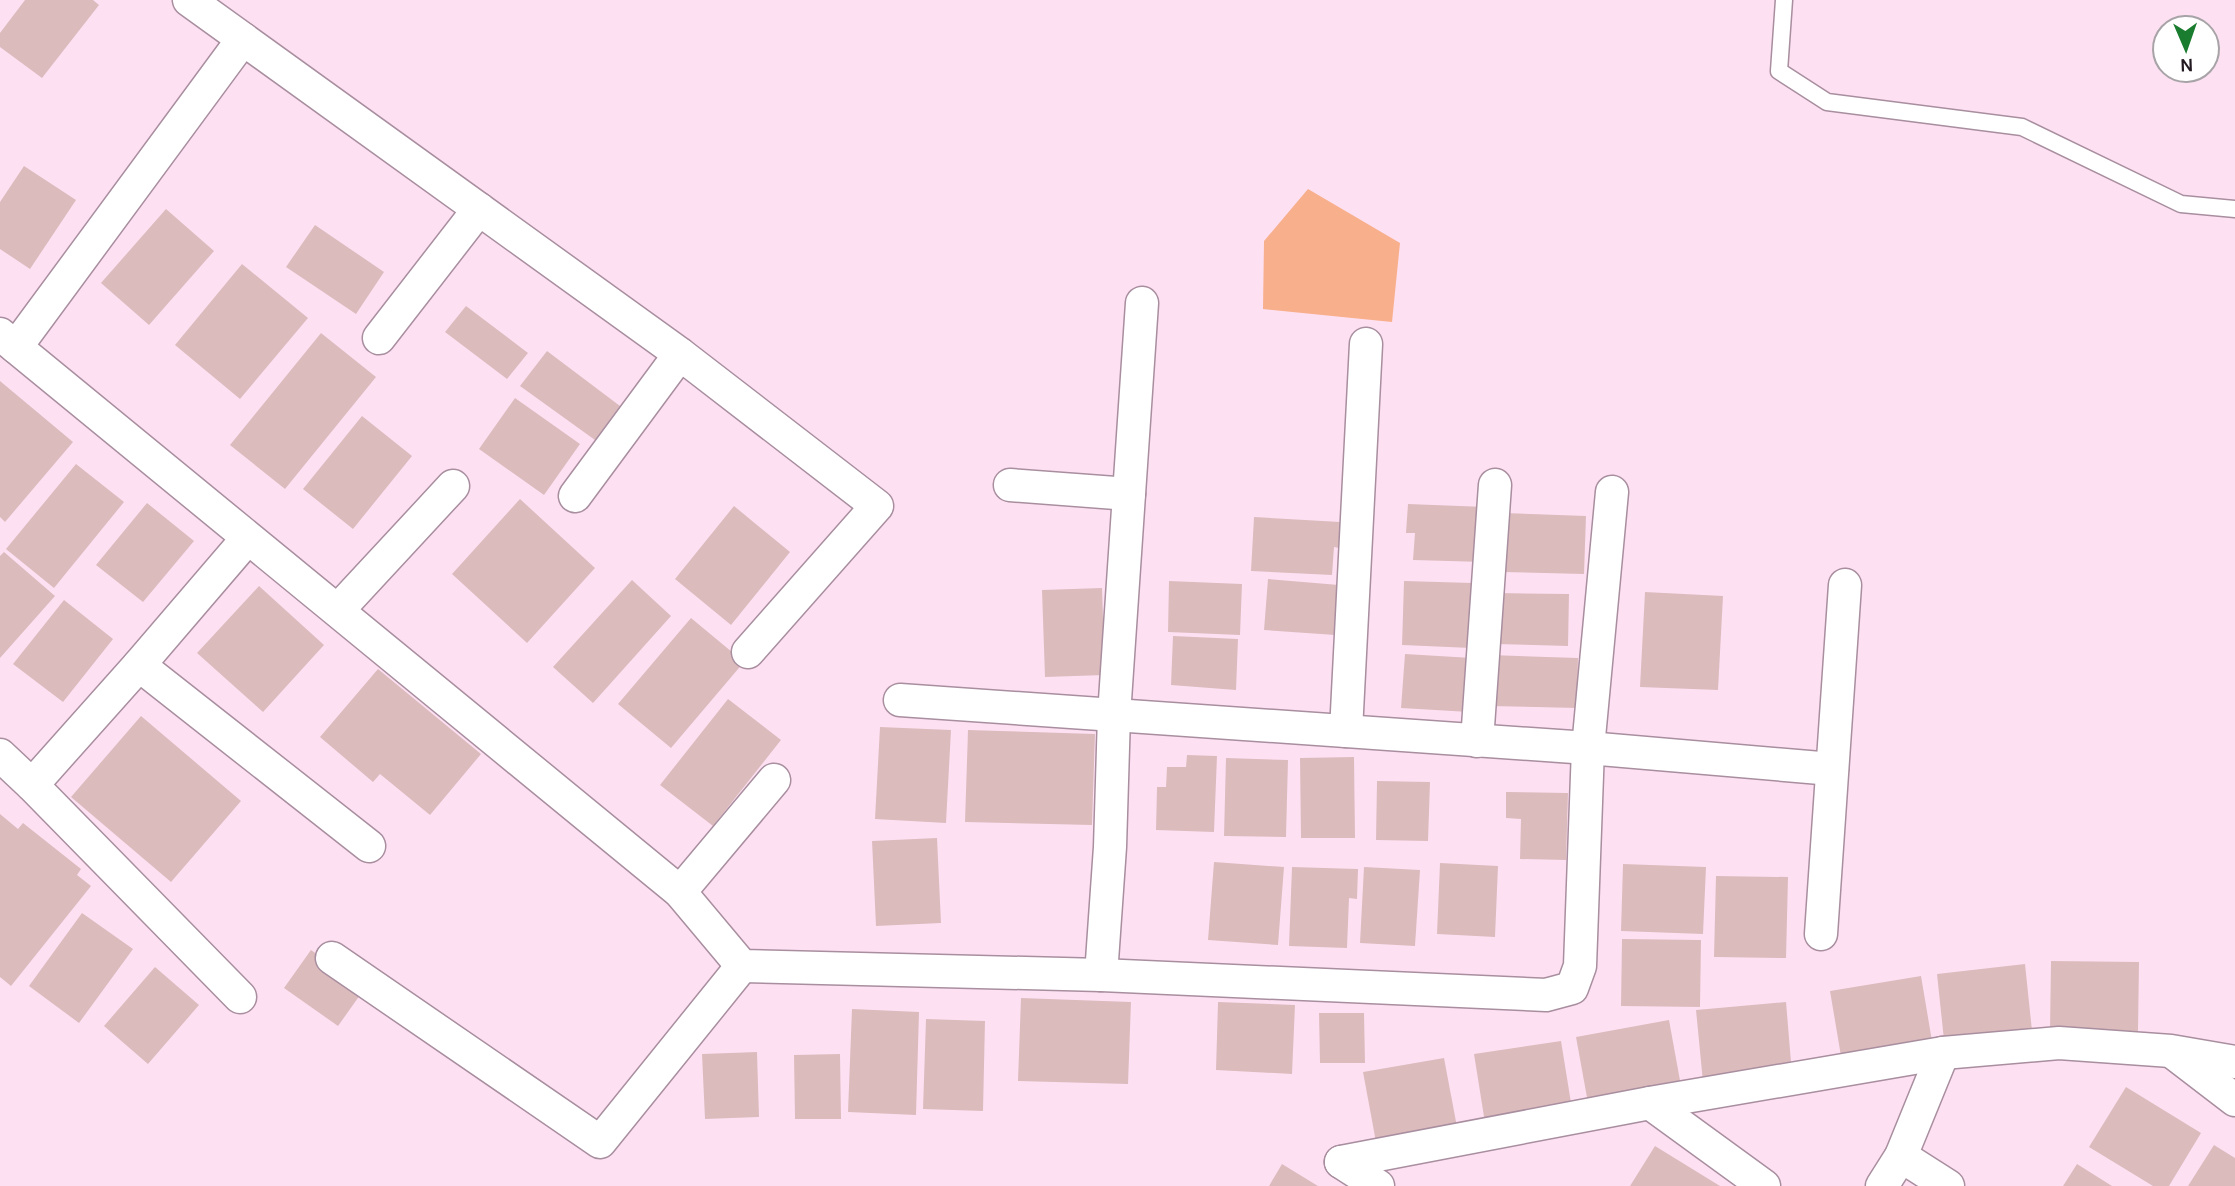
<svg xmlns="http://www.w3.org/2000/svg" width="2235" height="1186" viewBox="0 0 2235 1186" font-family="Karla,sans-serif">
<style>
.green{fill:#f8af8c}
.building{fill:#dcbbbd}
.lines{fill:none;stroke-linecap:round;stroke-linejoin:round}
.service-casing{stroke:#a88e9f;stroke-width:19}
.minor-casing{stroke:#a88e9f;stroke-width:35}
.service{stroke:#fff;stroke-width:16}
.minor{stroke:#fff;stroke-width:32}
</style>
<rect width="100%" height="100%" fill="#fde1f3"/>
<path class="green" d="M 1308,189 L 1400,243 L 1392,322 L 1263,309 L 1264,241 Z"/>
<g class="building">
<path d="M 25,0 L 93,0 L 99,5 L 42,78 L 0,47 L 0,33 Z"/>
<path d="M 24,166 L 76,200 L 30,269 L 0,249 L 0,202 Z"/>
<path d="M 166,209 L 214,251 L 149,325 L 101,283 Z"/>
<path d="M 315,225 L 384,272 L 356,314 L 286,267 Z"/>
<path d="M 242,264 L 308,318 L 240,399 L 175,345 Z"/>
<path d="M 466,306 L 528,353 L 507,379 L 445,332 Z"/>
<path d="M 321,333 L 376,377 L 285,489 L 230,445 Z"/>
<path d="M 547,351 L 620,406 L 595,440 L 520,386 Z"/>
<path d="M 0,381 L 73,442 L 5,522 L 0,517 Z"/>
<path d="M 515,398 L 580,444 L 544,495 L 479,449 Z"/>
<path d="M 362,416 L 412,456 L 353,529 L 303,489 Z"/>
<path d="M 76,464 L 124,502 L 54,588 L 6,549 Z"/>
<path d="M 520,499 L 595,568 L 527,643 L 452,574 Z"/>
<path d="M 147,503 L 194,541 L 143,602 L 96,565 Z"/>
<path d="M 1408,504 L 1486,507 L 1484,562 L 1413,560 L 1415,533 L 1406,533 Z"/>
<path d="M 734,506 L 790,552 L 731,625 L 675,579 Z"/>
<path d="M 1503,513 L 1586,516 L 1584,574 L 1502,572 Z"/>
<path d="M 1254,517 L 1340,522 L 1339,548 L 1334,547 L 1332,575 L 1251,571 Z"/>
<path d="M 4,552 L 55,596 L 0,658 L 0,556 Z"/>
<path d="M 1268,579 L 1339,585 L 1335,635 L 1264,630 Z"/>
<path d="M 632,580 L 671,616 L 593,703 L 553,667 Z"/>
<path d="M 1169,581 L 1242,584 L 1240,635 L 1168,632 Z"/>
<path d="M 1404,581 L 1473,583 L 1471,648 L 1402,645 Z"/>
<path d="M 259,586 L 324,645 L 263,712 L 197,653 Z"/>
<path d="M 1102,588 L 1105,675 L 1045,677 L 1042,590 Z"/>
<path d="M 1645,592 L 1723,596 L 1718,690 L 1640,687 Z"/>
<path d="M 1496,593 L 1569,594 L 1568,646 L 1494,644 Z"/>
<path d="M 64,600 L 113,639 L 63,702 L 13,664 Z"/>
<path d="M 691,618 L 744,662 L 671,748 L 618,704 Z"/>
<path d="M 1173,636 L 1238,639 L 1236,690 L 1171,685 Z"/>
<path d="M 1405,654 L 1472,658 L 1469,712 L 1401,708 Z"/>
<path d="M 1490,655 L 1578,658 L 1577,708 L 1488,706 Z"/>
<path d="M 378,669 L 481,754 L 430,815 L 380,774 L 373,782 L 320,737 Z"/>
<path d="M 728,699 L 781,740 L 713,826 L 660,785 Z"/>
<path d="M 141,716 L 241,801 L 171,882 L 71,797 Z"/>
<path d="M 880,727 L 951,730 L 946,823 L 875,819 Z"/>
<path d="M 968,730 L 1095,734 L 1092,825 L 965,822 Z"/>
<path d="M 1187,755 L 1217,756 L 1214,832 L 1156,830 L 1157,787 L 1166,787 L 1167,767 L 1186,767 Z"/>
<path d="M 1354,757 L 1355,838 L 1301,838 L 1300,758 Z"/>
<path d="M 1226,758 L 1288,760 L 1286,837 L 1224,836 Z"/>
<path d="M 1377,781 L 1430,782 L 1428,841 L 1376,840 Z"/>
<path d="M 1506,792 L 1568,793 L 1566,860 L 1520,859 L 1521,819 L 1506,818 Z"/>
<path d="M 0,814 L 18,829 L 23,823 L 81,869 L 77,875 L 91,886 L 11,986 L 0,977 Z"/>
<path d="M 937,838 L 941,923 L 876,926 L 872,841 Z"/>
<path d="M 1214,862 L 1284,867 L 1278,945 L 1208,940 Z"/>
<path d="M 1440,863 L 1498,866 L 1495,937 L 1437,934 Z"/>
<path d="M 1623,864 L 1706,867 L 1703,934 L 1621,931 Z"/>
<path d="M 1292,867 L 1358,869 L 1357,899 L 1349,898 L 1347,948 L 1289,946 Z"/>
<path d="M 1364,867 L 1420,870 L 1415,946 L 1360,943 Z"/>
<path d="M 1716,876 L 1788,877 L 1786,958 L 1714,957 Z"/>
<path d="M 82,913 L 133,949 L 79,1023 L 29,986 Z"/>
<path d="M 1622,939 L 1701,940 L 1700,1007 L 1621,1006 Z"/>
<path d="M 311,950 L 365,988 L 338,1026 L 284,988 Z"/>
<path d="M 2051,961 L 2139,962 L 2138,1031 L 2050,1030 Z"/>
<path d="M 2025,964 L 2032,1031 L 1944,1040 L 1937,974 Z"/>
<path d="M 155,967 L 199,1005 L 148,1064 L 104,1026 Z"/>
<path d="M 1921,976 L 1933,1047 L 1842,1062 L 1830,991 Z"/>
<path d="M 1021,998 L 1131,1002 L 1128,1084 L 1018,1081 Z"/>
<path d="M 1218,1002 L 1295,1005 L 1292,1074 L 1216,1070 Z"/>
<path d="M 1786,1002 L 1792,1074 L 1703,1082 L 1696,1010 Z"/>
<path d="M 852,1009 L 919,1012 L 916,1115 L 848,1112 Z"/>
<path d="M 1319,1013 L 1364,1013 L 1365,1063 L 1320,1063 Z"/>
<path d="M 926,1019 L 985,1021 L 983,1111 L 923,1109 Z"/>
<path d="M 1669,1020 L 1681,1086 L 1588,1103 L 1576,1037 Z"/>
<path d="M 1561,1041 L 1572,1109 L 1485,1123 L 1474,1054 Z"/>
<path d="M 757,1052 L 759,1117 L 705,1119 L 702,1054 Z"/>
<path d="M 840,1054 L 841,1119 L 795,1119 L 794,1055 Z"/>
<path d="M 1444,1058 L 1457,1127 L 1376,1142 L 1363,1072 Z"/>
<path d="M 2126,1087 L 2201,1133 L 2169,1186 L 2153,1186 L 2089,1147 Z"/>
<path d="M 2214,1145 L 2235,1158 L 2235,1186 L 2188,1186 Z"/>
<path d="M 1655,1146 L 1720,1186 L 1630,1186 Z"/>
<path d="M 1282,1164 L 1318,1186 L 1269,1186 Z"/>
<path d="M 2077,1164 L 2112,1186 L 2063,1186 Z"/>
</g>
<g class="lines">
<defs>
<path id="service" d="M 1784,0 L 1779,71 L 1827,102 L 2022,127 L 2181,204 L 2235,209"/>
<g id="minor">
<path d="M 189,0 L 680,354 L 877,506 L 748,652"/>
<path d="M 0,334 L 680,892 L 742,966 L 1101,975 L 1546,995 L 1572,988 L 1580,966 L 1588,748 L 1612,492"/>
<path d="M 379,338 L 479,209"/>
<path d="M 16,347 L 243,39"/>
<path d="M 1010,485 L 1129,494"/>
<path d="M 575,496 L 680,354"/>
<path d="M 338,610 L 453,486"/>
<path d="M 139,665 L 369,846"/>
<path d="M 900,700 L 1588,748 L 1832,769"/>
<path d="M 1346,731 L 1366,344"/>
<path d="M 1477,741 L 1495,485"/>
<path d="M 0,755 L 32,785 L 240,997"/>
<path d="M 32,785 L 139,665 L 247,539"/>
<path d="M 680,892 L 774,780"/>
<path d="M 1821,934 L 1845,585"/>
<path d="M 332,958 L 600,1142 L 742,966"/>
<path d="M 1101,975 L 1110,847 L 1114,715 L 1142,303"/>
<path d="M 2175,1054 L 2235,1100"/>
<path d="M 1650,1103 L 1764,1186"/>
<path d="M 1901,1156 L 1948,1186"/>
<path d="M 1341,1162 L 1650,1103 L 1943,1053 L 2059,1043 L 2171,1051 L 2235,1062"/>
<path d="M 1341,1162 L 1378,1186"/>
<path d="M 1882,1186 L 1901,1156 L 1943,1053"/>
</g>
</defs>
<use href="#service" class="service-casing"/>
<use href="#minor" class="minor-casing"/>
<use href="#service" class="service"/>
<use href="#minor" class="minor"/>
</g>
<g transform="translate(2186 49) rotate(178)"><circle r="33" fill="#ffffff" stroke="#a7a3a6" stroke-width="2"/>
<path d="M0-5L12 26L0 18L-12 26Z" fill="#1a7c2e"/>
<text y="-10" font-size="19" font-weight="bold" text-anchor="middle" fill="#231920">N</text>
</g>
</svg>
